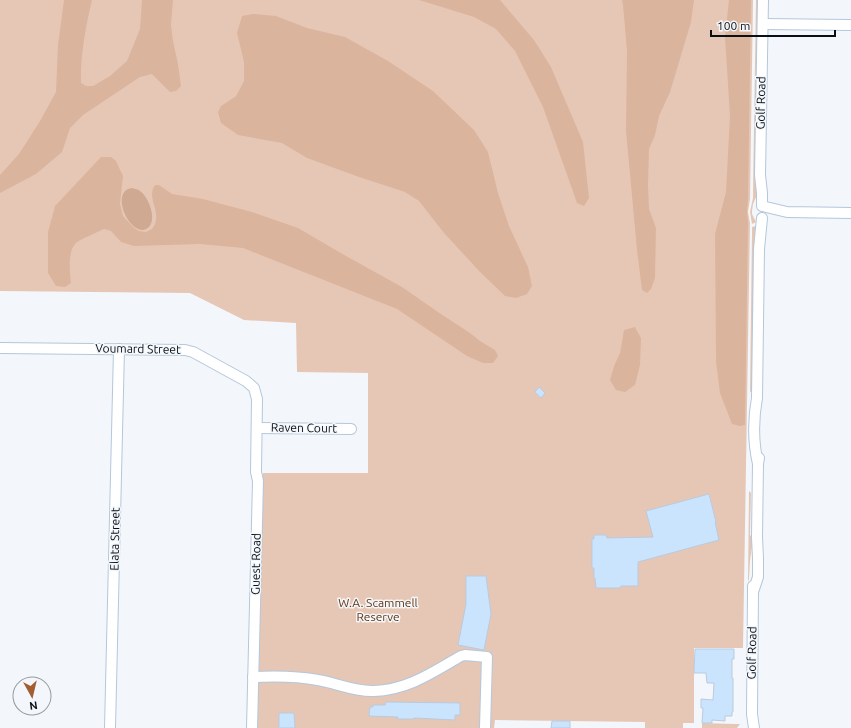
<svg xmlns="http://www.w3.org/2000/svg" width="851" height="728" viewBox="0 0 851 728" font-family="Ubuntu,sans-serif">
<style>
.green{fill:#e6c7b5}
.forest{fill:#dbb49d}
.water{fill:#d0a992}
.building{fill:#cbe4fe;stroke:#b8cbdf}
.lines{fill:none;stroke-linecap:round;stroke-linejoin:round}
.minor-casing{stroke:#b4c7db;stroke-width:12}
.minor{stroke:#fff;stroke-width:10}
.labels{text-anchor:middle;stroke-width:3;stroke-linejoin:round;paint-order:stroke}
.street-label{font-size:12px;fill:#080f15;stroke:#f3f7fb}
.park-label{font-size:12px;fill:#64320e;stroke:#f3f7fb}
</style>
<rect width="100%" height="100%" fill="#f3f7fb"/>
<g class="green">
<path d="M 0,0 L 753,0 L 750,199 L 748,212 L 750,223 L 743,648 L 694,648 L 694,723 L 683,723 L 683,728 L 645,728 L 645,722 L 495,720 L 494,728 L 257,728 L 263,473 L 368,473 L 368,373 L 297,372 L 296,323 L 244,320 L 190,293 L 0,291 Z"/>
<path d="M 756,0 L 759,0 L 756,173 L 757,195 L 753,204 L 752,211 L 752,214 L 756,222 L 752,224 L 750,212 L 753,198 L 753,192 Z"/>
<path d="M 756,226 L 756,227 L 753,391 L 750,392 L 752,233 L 752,227 Z"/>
<path d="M 749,491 L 751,493 L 750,535 L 753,538 L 750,561 L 749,579 L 748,582 Z"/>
<path d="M 702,723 L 735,724 L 740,724 L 737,728 L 702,728 Z"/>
</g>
<g class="forest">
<path d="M 64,0 L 92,0 C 86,25 80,57 81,83 L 86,86 L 93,86 L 110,76 L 127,61 L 140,29 L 142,0 L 173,0 L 171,25 L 173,41 L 178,64 L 181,86 L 176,91 L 170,92 L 152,74 L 140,77 L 83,115 L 70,128 L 62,152 L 36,174 L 0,193 L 0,175 L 19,154 L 40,121 L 56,92 L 58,45 Z"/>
<path d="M 419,0 L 500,0 L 534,40 L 551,67 L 583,142 L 589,198 L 584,206 L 577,203 L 543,107 L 515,51 L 496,29 L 474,17 Z"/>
<path d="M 622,0 L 694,0 L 691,22 L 670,92 L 659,116 L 655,135 L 649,149 L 648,185 L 649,209 L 656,228 L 655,278 L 651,289 L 647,293 L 642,290 L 637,250 L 626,131 L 627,51 L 623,5 Z"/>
<path d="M 729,0 L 751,0 L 748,199 L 747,211 L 748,223 L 745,425 L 740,426 L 732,424 L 720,393 L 716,362 L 715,234 L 726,192 L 730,116 L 725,37 Z"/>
<path d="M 253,14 L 276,16 L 307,28 L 345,37 L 388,61 L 433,91 L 474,130 L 488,152 L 498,193 L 509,226 L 528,267 L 532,286 L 527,294 L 516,298 L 505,296 L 480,272 L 444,233 L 419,201 L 405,192 L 359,177 L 307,158 L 282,143 L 238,135 L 221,123 L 218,112 L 221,106 L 236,96 L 244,81 L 244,62 L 237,33 L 242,16 Z"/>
<path d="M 101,157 L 111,157 L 116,161 L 123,176 L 120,204 L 123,216 L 133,227 L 139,231 L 146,232 L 152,229 C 154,226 156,223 156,220 C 158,208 147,196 155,185 L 159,185 L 172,194 L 203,199 L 252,212 L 298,228 L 346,256 L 402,287 L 438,312 L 470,333 L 480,341 L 495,350 L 498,356 L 493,363 L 483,363 L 467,356 L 397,309 L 243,248 L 200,244 L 134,246 L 121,242 L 111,231 L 104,229 C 98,232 79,240 76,243 C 67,252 70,272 71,283 L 65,287 L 56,286 L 48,273 L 48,232 L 55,206 Z"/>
<path d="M 635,327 L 641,338 L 640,365 L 635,385 L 625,392 L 616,390 L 610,380 L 614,366 L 620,353 L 624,330 Z"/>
</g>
<path class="water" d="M 131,188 C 135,189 138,189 140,191 C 149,197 159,223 146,229 C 131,237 109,193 131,188 Z"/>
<g class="building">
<path d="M 539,387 L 545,393 L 541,398 L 535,392 Z"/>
<path d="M 709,494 L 716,522 L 715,522 L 719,540 L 638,562 L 638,586 L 621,586 L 620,588 L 596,588 L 595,578 L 594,578 L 594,568 L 592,568 L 592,539 L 594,539 L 594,535 L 606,535 L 607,538 L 653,537 L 646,511 Z"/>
<path d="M 466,576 L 486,576 L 491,614 L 484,650 L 458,645 L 466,604 Z"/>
<path d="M 695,649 L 734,649 L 734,659 L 732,659 L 732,678 L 733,678 L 733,712 L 732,712 L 732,716 L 725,716 L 725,721 L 712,720 L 712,723 L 702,723 L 703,708 L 701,708 L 701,699 L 713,700 L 714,683 L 707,683 L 706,673 L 694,673 Z"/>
<path d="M 386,702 L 460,703 L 460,715 L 455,715 L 455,720 L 414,718 L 414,719 L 397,719 L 398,717 L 369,716 L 370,707 L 373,707 L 373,705 L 385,705 Z"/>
<path d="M 279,713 L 294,713 L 295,728 L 279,728 Z"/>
<path d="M 552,721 L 570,721 L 570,728 L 551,728 Z"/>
</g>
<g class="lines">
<defs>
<g id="minor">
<path d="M 763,24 L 851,25"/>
<path d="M 762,206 L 762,193 L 760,175 L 763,0"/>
<path d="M 766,207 L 787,212 L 851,213"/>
<path d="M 0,348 L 185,350 L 193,352 L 246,381 L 254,388 L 257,399 L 256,472 L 258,481 L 252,728"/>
<path d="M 257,428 L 351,429"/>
<path d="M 758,464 C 753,442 753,420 757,398 L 759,249 L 762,218"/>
<path d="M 753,586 L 753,592 L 752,714 L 754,728"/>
<path d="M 753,592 L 758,577 L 758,558 L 757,537 L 758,464 L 759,458"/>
<path d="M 253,677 C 275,676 297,676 318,680 C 336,683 355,692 374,691 C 408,690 433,672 461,656 L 465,655 L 487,657 L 485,728"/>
<path d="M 110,728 L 119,349"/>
</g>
</defs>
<use href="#minor" class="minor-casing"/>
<use href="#minor" class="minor"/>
</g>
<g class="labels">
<g class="street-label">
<text transform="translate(761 103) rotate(-89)" y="4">Golf Road</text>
<text transform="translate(138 349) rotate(1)" y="4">Voumard Street</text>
<text transform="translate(304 428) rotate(1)" y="4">Raven Court</text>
<text transform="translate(115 539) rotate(-89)" y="4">Elata Street</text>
<text transform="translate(256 564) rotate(-89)" y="4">Guest Road</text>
<text transform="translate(752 653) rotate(-89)" y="4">Golf Road</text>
</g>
<g class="park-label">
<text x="378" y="607">W.A. Scammell<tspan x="378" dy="14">Reserve</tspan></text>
</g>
</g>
<g transform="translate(32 696) rotate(172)"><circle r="19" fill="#f3f7fb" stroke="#959a9f"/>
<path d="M0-3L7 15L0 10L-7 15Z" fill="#a25d30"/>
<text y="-6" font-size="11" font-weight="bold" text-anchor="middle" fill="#080f15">N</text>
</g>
<path d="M711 30v6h124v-6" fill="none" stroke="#080f15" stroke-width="2"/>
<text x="717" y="30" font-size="12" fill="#080f15" stroke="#f3f7fb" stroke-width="3" paint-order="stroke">100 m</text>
</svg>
